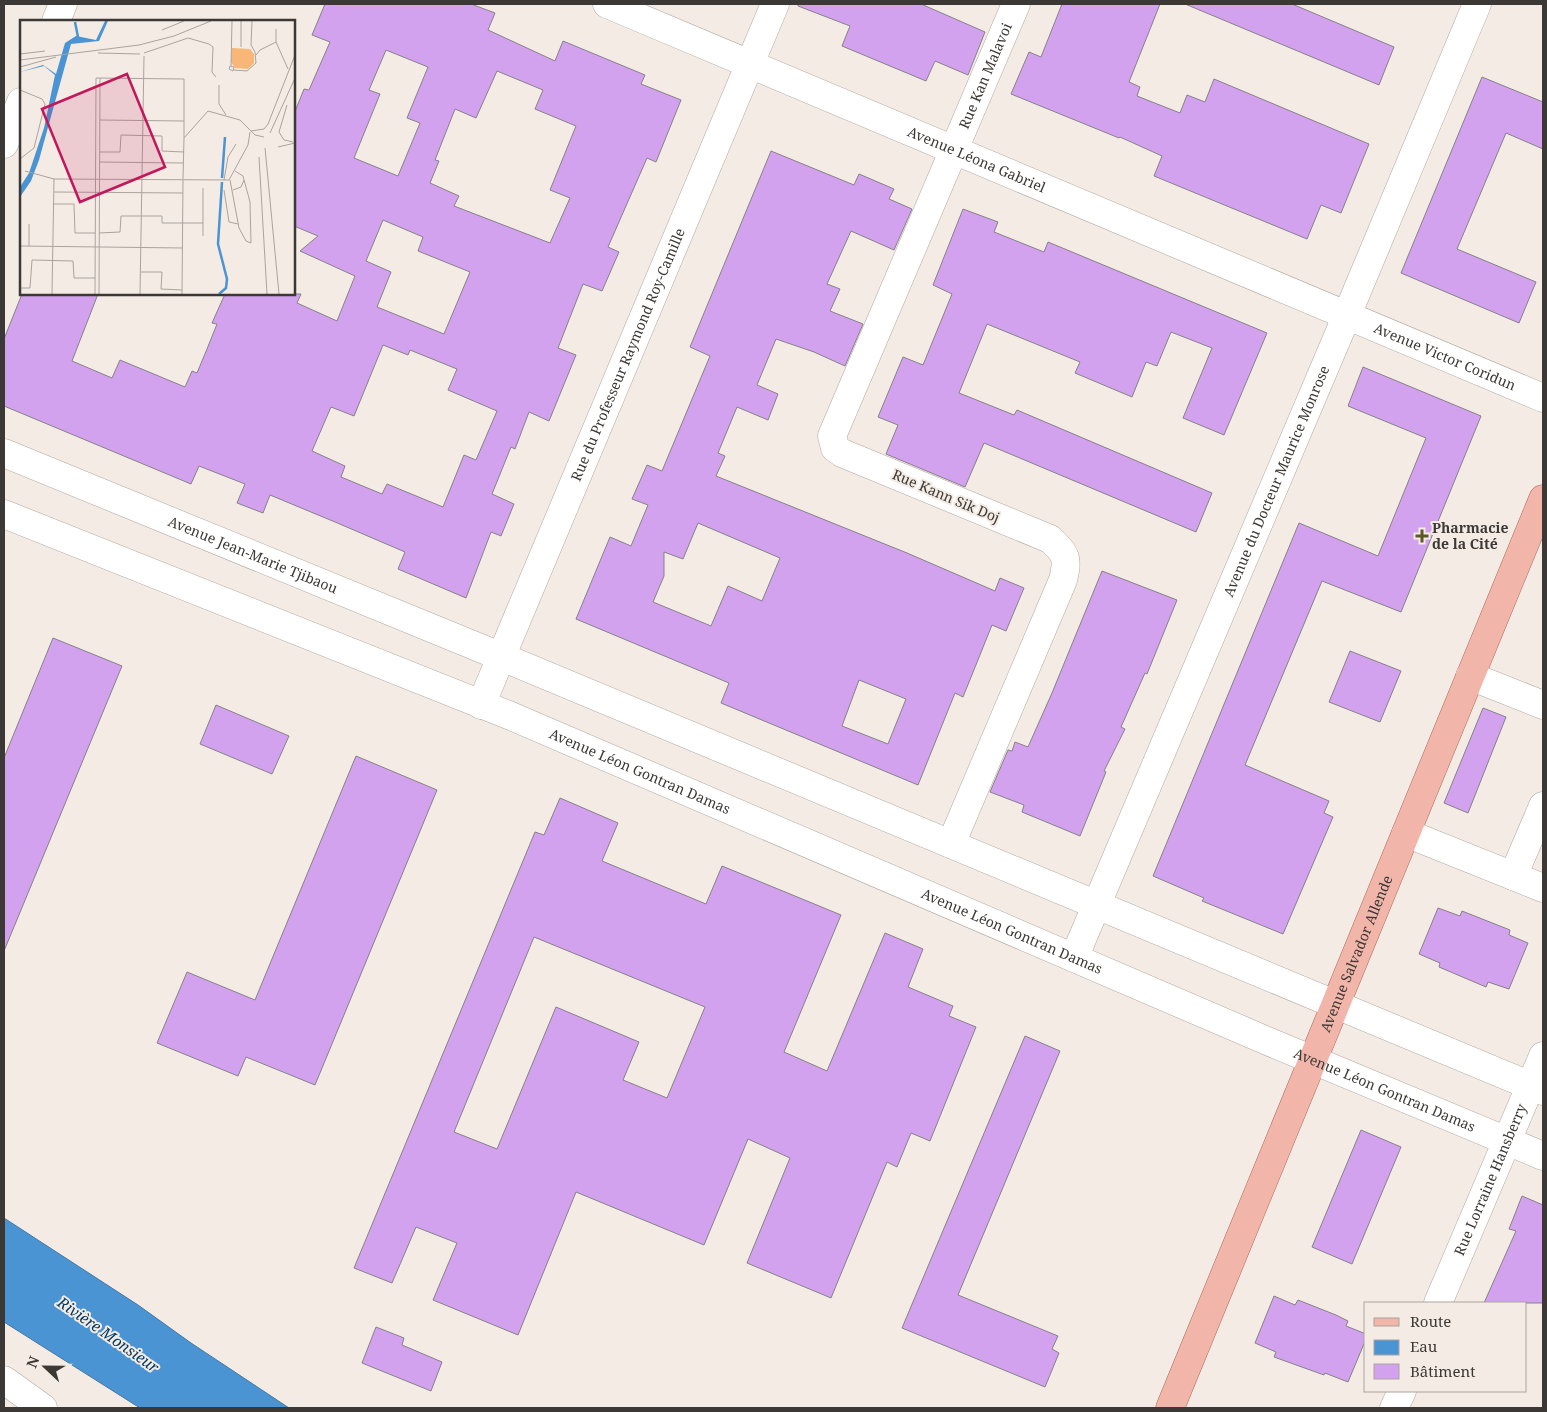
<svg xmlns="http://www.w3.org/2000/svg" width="1547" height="1412" viewBox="0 0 1547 1412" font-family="'Noto Serif',serif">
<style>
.water{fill:#4b94d3;stroke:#4678a4}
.building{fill:#d2a2ef;stroke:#868189;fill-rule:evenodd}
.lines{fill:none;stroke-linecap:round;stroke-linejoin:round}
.minor-casing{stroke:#b0a8a1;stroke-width:29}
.major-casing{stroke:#ad695b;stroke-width:29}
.minor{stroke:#fff;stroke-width:28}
.major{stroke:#f2b5a9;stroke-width:28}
.poi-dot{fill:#5a5926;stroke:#f4ebe4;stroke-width:2}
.labels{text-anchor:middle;stroke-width:4;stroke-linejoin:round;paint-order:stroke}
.street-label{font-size:14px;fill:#3b3835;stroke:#f4ebe4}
.poi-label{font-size:14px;font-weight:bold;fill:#3b3835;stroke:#f4ebe4;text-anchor:start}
.water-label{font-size:15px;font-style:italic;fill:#003b64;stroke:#f4ebe4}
.inset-river{fill:none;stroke:#4b94d3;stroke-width:2.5}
.inset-road{fill:none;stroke:#aaa39e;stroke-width:1}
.view{fill:#c2185b;fill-opacity:0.15;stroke:#c2185b;stroke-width:2.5}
.inset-edge{fill:none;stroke:#3b3835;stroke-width:2.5}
</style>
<rect width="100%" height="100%" fill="#f4ebe4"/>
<path class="water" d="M 4,1218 L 138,1305 L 191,1343 L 289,1408 L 140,1408 L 4,1322 Z"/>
<g class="building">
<path d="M 325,4 L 471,4 L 495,13 L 488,30 L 555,61 L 563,41 L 645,75 L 641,84 L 681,100 L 656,162 L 647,158 L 608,247 L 619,252 L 602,291 L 583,284 L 558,348 L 576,355 L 549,421 L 529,412 L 515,449 L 511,447 L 492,494 L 514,504 L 501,536 L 491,532 L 466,598 L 398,569 L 405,552 L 335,522 L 270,495 L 263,513 L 237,503 L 245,484 L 199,466 L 191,484 L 4,406 L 4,339 L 22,294 L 98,294 L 72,361 L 112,378 L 120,360 L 185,387 L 192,371 L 197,373 L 207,349 L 217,324 L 212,323 L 225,294 L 301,294 L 297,303 L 337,321 L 355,276 L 300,251 L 318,236 L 294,226 L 294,114 L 304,89 L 309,90 L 330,42 L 312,35 ZM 386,50 L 428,67 L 407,118 L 420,123 L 398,176 L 354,158 L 380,94 L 369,90 ZM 497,71 L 543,90 L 535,109 L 576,126 L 550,190 L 570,198 L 550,243 L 454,206 L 459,196 L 430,183 L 439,161 L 435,160 L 455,109 L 476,118 ZM 383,220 L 423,237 L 418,251 L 470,272 L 444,334 L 377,307 L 391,272 L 366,261 ZM 383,345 L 408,355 L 410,350 L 457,369 L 448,390 L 497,411 L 476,460 L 464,455 L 443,507 L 387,484 L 382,494 L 341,477 L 345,466 L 312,451 L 331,407 L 354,416 Z"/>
<path d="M 798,4 L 921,4 L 985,32 L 968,75 L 935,61 L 926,81 L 842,46 L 850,26 L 798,6 Z"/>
<path d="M 1062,4 L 1160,4 L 1129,82 L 1140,87 L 1137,96 L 1180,113 L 1187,95 L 1205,102 L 1214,79 L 1369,144 L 1341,213 L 1321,205 L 1307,239 L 1154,176 L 1162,156 L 1120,137 L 1119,138 L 1011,94 L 1029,52 L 1041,57 Z"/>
<path d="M 1185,4 L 1292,4 L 1394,47 L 1379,85 Z"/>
<path d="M 1482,77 L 1543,102 L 1543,149 L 1506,133 L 1457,249 L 1536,282 L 1519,323 L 1401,273 Z"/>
<path d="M 771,151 L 854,185 L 859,174 L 894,189 L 889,199 L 912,209 L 894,250 L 851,231 L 827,284 L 840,289 L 830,311 L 863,324 L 845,366 L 814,352 L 776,339 L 757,385 L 778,394 L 768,420 L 737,407 L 718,453 L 725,456 L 716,476 L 907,553 L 995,591 L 1000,578 L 1024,588 L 1006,631 L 992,625 L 963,697 L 955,693 L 918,785 L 721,703 L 729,683 L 576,619 L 610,537 L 631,546 L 648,505 L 632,499 L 647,465 L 662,471 L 710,356 L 690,347 ZM 698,523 L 780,558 L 762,601 L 728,586 L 711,626 L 653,602 L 664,576 L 664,552 L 683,559 ZM 859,680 L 906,699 L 888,744 L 842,726 Z"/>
<path d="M 963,209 L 998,222 L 994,232 L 1044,252 L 1048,242 L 1267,333 L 1224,435 L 1183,418 L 1212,348 L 1171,332 L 1157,366 L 1146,362 L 1132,397 L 1075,373 L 1080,362 L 987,324 L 959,393 L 1014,415 L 1017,410 L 1212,493 L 1196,532 L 984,443 L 965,487 L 886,454 L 898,425 L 878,417 L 903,357 L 923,365 L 952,294 L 933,285 Z"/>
<path d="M 1363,367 L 1481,416 L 1401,612 L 1322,581 L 1245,765 L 1329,801 L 1324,813 L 1333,817 L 1283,934 L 1202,901 L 1204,898 L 1153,876 L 1299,523 L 1378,556 L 1426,438 L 1348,406 Z"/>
<path d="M 1102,571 L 1177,600 L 1147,674 L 1145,673 L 1121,727 L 1125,729 L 1104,771 L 1106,772 L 1080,836 L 1022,812 L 1024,805 L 990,792 L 1008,750 L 1012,751 L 1015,742 L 1028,747 L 1052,693 Z"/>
<path d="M 53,638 L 122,666 L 4,951 L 4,758 Z"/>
<path d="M 1350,651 L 1401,671 L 1380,722 L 1329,702 Z"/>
<path d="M 216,705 L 289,736 L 272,774 L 200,744 Z"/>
<path d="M 1483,708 L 1506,717 L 1468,813 L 1444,803 Z"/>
<path d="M 356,756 L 437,790 L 315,1085 L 246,1057 L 238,1076 L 157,1043 L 187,972 L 255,1000 Z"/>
<path d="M 560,798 L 618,823 L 602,861 L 706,904 L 722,866 L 841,915 L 784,1052 L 827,1071 L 885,933 L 923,949 L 908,987 L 953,1006 L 949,1016 L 976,1027 L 930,1141 L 911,1133 L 897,1167 L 887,1162 L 831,1298 L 747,1263 L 790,1158 L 748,1139 L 704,1245 L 576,1192 L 518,1335 L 433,1300 L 457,1243 L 416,1227 L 392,1283 L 354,1268 L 535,832 L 544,835 ZM 534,937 L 705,1007 L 667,1098 L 623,1080 L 639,1042 L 556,1007 L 497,1149 L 454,1132 Z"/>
<path d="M 1438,908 L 1460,916 L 1462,911 L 1510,930 L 1509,935 L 1528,943 L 1509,989 L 1488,982 L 1486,987 L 1439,967 L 1440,963 L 1419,954 Z"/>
<path d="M 1025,1036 L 1060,1051 L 958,1295 L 1058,1336 L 1052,1349 L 1059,1353 L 1045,1387 L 902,1328 Z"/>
<path d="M 1361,1130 L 1401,1147 L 1352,1264 L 1312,1247 Z"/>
<path d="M 1522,1196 L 1543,1205 L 1543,1303 L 1484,1303 L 1516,1231 L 1509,1229 Z"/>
<path d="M 1274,1296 L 1295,1305 L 1298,1300 L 1336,1315 L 1348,1321 L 1346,1326 L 1366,1334 L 1366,1339 L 1348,1382 L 1325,1373 L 1324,1375 L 1274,1357 L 1276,1352 L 1255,1343 Z"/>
<path d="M 376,1327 L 404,1338 L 402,1345 L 442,1362 L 431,1391 L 362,1363 Z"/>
</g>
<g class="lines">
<defs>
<g id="minor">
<path id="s1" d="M 607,4 L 1543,398"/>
<path d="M 56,21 L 63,4"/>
<path d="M 4,144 L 21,102"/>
<path id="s2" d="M 4,453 L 502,657 L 1543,1091"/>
<path id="s3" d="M 4,514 L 511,716 L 1265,1040 L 1543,1156"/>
<path d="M 1470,676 L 1543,705"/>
<path id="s4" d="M 481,705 L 775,4"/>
<path d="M 1406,833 L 1543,888"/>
<path id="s5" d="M 951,844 L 1063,580 C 1068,559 1067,554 1050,539 L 842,453 L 835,448 L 832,436 L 1016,4"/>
<path d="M 1513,876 L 1543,806"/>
<path id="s6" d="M 1074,958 L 1347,315 L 1477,4"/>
<path id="s7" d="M 1438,1303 L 1543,1056"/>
<path d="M 4,1380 L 43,1408"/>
<path d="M 1394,1408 L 1402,1391"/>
</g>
<g id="major">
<path id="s8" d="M 1170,1408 L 1543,499"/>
</g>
</defs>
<use href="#minor" class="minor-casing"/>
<use href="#major" class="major-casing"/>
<use href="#minor" class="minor"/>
<use href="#major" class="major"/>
</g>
<path class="poi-dot" d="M1419.5 528.5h5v5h5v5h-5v5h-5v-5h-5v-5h5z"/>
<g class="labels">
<g class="street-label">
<text dy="5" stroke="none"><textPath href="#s5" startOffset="971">Rue Kan Malavoi</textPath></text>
<text dy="5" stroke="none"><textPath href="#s1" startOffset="401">Avenue Léona Gabriel</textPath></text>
<text dy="5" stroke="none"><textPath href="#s4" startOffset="380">Rue du Professeur Raymond Roy-Camille</textPath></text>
<text dy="5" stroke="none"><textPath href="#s1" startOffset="909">Avenue Victor Coridun</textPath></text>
<text dy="5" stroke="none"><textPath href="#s6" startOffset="518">Avenue du Docteur Maurice Monrose</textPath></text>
<text transform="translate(946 496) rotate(23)" y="5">Rue Kann Sik Doj</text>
<text dy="5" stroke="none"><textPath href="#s2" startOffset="269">Avenue Jean-Marie Tjibaou</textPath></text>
<text dy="5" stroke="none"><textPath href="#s3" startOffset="686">Avenue Léon Gontran Damas</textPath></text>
<text dy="5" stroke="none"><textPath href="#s3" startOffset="1091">Avenue Léon Gontran Damas</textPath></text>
<text dy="5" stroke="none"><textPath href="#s8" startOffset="491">Avenue Salvador Allende</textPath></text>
<text dy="5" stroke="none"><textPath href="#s3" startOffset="1496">Avenue Léon Gontran Damas</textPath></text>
<text dy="5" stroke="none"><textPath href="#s7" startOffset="134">Rue Lorraine Hansberry</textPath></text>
</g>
<g class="poi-label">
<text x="1432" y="533">Pharmacie<tspan x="1432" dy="16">de la Cité</tspan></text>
</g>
<g class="water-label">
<text transform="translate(108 1335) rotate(35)" y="5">Rivière Monsieur</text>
</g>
</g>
<g transform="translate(20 20)">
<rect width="275" height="275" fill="#f4ebe4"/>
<path d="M 212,28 L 230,29 L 234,34 L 234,43 L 228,49 L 215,48 L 211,42 Z" fill="#f8b677"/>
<path d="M 85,1 L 88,1 L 79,21 L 51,24 L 19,140 L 11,161 L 0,177 L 0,167 L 9,153 L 24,108 L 35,55 L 24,46 L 0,52 L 23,45 L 36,54 L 45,23 L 56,16 L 76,20 Z" fill="#4b94d3"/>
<path class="inset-river" d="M 55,2 L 58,17M 202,158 L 205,117M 199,274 L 206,268 L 207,259 L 198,224 L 202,162"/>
<path class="inset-road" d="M 256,9 L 256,22 L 268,49M 142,10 L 164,1M 221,27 L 221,1M 78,33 L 120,34M 124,33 L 168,18 L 189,24 L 193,27 L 192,52 L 196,57M 0,34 L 25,31M 236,35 L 240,30 L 256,22M 0,40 L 119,25 L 154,16 L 191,1M 210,46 L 214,47 L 213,51 L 209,49 ZM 211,46 L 212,1M 0,47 L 36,37M 214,50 L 227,51 L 236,43 L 235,32 L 231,25 L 232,1M 199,65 L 199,84 L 206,95M 0,70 L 22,79 L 25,84 L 14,128 L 0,139M 267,85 L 259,112 L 264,120 L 273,122M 80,100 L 164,101M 231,111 L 244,109 L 248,104 L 275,35M 250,113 L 275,58M 258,127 L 275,123M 245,128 L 259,274M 80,132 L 100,132 L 101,115 L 142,116 L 142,131 L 164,132M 239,137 L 247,274M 79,142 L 163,143M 5,151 L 34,159 L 209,160 L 228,125 L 230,112M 163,159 L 164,118 L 188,91 L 220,100 L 235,115 L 244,117M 204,160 L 208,137 L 216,124M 210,160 L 219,208 L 226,221 L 231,223 L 230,182 L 223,156 L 215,151M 183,168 L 183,216M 204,170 L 209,202 L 218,204M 213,170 L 221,167 L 224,160M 34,172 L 163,173M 33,184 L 54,184 L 55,213 L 75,213M 163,203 L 183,203M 79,213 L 100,212 L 101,196 L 142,196 L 142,203 L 163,203M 0,226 L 163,228M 9,226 L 9,204M 121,252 L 142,252 L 141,269 L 162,270M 0,268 L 10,268 L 12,240 L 53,241 L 54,258 L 75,258M 32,274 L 34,159M 75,274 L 76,58 L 164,59 L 164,118M 79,274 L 80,58M 120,274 L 124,36M 162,274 L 163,160"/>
<path class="view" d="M 107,54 L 145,147 L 60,182 L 22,89 Z"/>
<rect width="275" height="275" class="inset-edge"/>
</g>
<rect width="1547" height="1412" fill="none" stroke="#3b3835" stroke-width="10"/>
<rect x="1364" y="1302" width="162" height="90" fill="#f4ebe4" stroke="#aaa39e"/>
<rect x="1374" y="1318" width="25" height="8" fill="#f2b5a9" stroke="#aaa39e"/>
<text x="1410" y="1327" font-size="15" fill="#3b3835">Route</text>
<rect x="1374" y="1340" width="25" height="15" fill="#4b94d3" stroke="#aaa39e"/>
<text x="1410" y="1352" font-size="15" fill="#3b3835">Eau</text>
<rect x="1374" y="1364" width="25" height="15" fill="#d2a2ef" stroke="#aaa39e"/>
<text x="1410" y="1377" font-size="15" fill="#3b3835">Bâtiment</text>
<g transform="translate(45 1367) rotate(292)" stroke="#f4ebe4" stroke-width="4" paint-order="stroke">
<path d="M0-4L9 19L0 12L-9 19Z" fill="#3b3835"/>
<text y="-8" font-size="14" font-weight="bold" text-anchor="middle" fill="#3b3835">N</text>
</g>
</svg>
